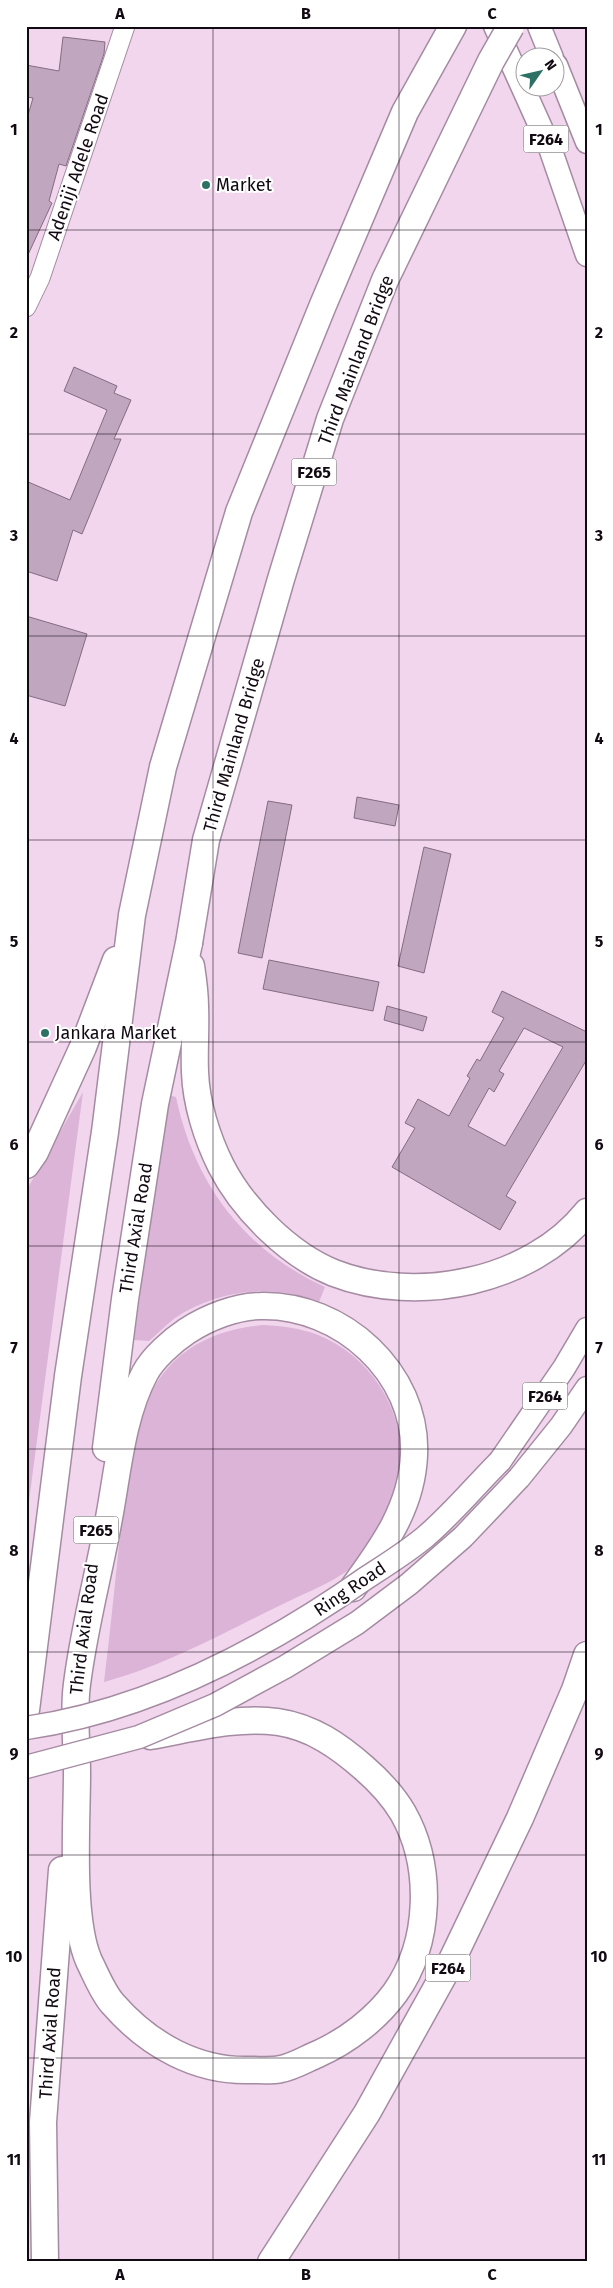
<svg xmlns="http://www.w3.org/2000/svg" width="613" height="2288" viewBox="0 0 613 2288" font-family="'Fira Sans',sans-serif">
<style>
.green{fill:#dbb4d7}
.building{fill:#c0a6be;stroke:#856c82;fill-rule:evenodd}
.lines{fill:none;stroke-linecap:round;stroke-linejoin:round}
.minor-casing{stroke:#a58ba2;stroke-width:21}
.major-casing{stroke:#a58ba2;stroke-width:25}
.highway-casing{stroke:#a58ba2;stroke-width:29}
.minor{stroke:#fff;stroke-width:19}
.major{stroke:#fff;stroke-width:22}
.highway{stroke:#fff;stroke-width:26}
.major-bridge-casing{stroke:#a58ba2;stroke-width:25;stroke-linecap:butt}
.highway-bridge-casing{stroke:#a58ba2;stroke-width:29;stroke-linecap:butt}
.major-bridge{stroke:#fff;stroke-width:22}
.highway-bridge{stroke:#fff;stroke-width:26}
.grid{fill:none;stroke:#120a12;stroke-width:1;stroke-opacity:0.55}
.poi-dot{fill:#2c7164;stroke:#fff;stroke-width:2}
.labels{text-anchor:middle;stroke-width:4;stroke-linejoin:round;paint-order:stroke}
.shield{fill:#fff;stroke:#595459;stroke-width:1}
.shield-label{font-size:16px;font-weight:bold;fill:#120a12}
.street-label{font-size:18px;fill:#120a12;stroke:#fff}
.poi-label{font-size:18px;fill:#120a12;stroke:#fff;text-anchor:start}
.neatline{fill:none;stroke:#120a12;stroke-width:2}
.grid-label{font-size:16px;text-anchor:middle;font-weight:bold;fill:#120a12}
</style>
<rect width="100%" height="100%" fill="#f1d6ee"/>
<g class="green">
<path d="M 83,1092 L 27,1516 L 26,1191 Z"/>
<path d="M 167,1095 L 176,1097 C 194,1183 244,1250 325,1287 L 319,1302 C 272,1283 217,1290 175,1318 C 166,1325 157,1334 149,1341 L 134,1340 Z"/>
<path d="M 263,1325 C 282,1326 300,1328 318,1335 C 375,1358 407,1416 401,1475 C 400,1481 400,1488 398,1494 C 396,1503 367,1550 360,1559 C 344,1579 304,1593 281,1605 C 223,1633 167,1665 104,1682 C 110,1633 115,1584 120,1535 C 131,1434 139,1337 263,1325 Z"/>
</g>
<g class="building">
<path d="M 63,37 L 105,42 L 104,54 L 66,166 L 59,164 L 49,201 L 52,203 L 26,259 L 26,122 L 33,98 L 26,97 L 26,65 L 59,71 Z"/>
<path d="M 74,367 L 117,386 L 114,393 L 131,400 L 114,439 L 121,439 L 82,534 L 73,530 L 57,581 L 26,571 L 26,481 L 70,500 L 107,410 L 64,391 Z"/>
<path d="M 26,616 L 87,634 L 65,706 L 26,695 Z"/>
<path d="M 357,797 L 399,805 L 395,826 L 354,818 Z"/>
<path d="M 268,801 L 292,805 L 262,958 L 238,953 Z"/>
<path d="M 424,847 L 451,854 L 424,973 L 398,966 Z"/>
<path d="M 269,960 L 379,982 L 373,1011 L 263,989 Z"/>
<path d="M 502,991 L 587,1032 L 587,1059 L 506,1196 L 516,1202 L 500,1230 L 392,1167 L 415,1128 L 405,1123 L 418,1099 L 449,1116 L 470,1078 L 467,1076 L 477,1059 L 480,1061 L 504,1018 L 492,1012 ZM 524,1028 L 563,1047 L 505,1146 L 468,1126 L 489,1088 L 494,1092 L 504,1074 L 499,1071 Z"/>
<path d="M 387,1006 L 427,1017 L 423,1031 L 384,1020 Z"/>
</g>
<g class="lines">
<defs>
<path id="minor" d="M 26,307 L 40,278 L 125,26"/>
<g id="major">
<path d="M 495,26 L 550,148 L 587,255"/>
<path d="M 539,26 L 552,58"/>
<path d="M 556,65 L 587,142"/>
<path d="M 500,1461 L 564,1368 L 587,1329"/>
<path d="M 519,1478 L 561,1426 L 587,1388"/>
</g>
<g id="highway">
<path d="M 191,966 C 193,979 195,993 195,1007 C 196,1029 194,1050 195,1072 C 196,1103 207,1138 221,1166 C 243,1209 289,1255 334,1273 C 417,1305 531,1282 587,1212"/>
<path d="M 26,1165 L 35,1152 L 83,1047 L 116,960"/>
<path d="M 106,1448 L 125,1299 L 155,1104 L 189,943"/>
<path d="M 26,1710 L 68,1376 L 105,1132 L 132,915 L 163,767 L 239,512 L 323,305 L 405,112 L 453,26"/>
<path d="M 150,1736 C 191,1729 236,1716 278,1722 C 312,1727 339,1746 364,1768 C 379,1781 393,1796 403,1813 C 433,1866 431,1943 395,1993 C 376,2019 347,2041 318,2054 C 306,2059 293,2067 281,2069 C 272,2071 261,2070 251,2070 C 197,2072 149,2045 113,2004 C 103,1993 96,1975 89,1961 C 70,1918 77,1822 77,1773 C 77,1744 73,1713 77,1684 C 84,1628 99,1573 109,1518 C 118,1470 122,1416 145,1373 C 153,1358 172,1341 187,1331 C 207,1318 236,1306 261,1306 C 341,1304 418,1373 414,1455 C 412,1507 383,1547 353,1588"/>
<path d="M 45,2262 L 43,2122 L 62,1870"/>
<path d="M 271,2262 L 367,2113 L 451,1962 L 520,1818 L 575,1690 L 587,1655"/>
</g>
</defs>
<use href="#minor" class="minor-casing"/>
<use href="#major" class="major-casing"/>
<use href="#highway" class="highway-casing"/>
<use href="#minor" class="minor"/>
<use href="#major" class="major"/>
<use href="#highway" class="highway"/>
<defs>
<g id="major-bridge">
<path d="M 26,1728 C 150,1710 265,1649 366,1578 C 386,1565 407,1552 425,1537 C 452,1514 475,1486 500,1461"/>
<path d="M 26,1767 L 139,1737 L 215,1705 L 285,1667 L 357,1623 L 409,1584 L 463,1537 L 519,1478"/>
</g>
<path id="highway-bridge" d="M 189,943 L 206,840 L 281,579 L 330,419 L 385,280 L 491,61 L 511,26"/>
</defs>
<use href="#major-bridge" class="major-bridge-casing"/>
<use href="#highway-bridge" class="highway-bridge-casing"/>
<use href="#major-bridge" class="major-bridge"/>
<use href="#highway-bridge" class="highway-bridge"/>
</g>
<path class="grid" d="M 213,26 L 213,2262M 399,26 L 399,2262M 26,230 L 587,230M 26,434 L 587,434M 26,636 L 587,636M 26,840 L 587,840M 26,1042 L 587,1042M 26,1246 L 587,1246M 26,1449 L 587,1449M 26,1652 L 587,1652M 26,1855 L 587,1855M 26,2058 L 587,2058"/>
<g class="poi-dot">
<circle cx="206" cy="185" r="5"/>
<circle cx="45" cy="1033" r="5"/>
</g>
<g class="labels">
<g class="shield">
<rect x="523.5" y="125.5" width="45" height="27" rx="4"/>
<rect x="291.5" y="458.5" width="45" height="27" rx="4"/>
<rect x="522.5" y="1382.5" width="45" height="27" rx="4"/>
<rect x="73.5" y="1516.5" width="45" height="27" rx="4"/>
<rect x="425.5" y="1954.5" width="45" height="27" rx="4"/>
</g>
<g class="shield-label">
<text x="546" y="145">F264</text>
<text x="314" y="478">F265</text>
<text x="545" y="1402">F264</text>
<text x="96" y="1536">F265</text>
<text x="448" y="1974">F264</text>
</g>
<g class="street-label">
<text transform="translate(78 167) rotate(-71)" y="6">Adeniji Adele Road</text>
<text transform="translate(356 360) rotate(-69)" y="6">Third Mainland Bridge</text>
<text transform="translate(234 745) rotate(-74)" y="6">Third Mainland Bridge</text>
<text transform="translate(136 1228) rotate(-81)" y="6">Third Axial Road</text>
<text transform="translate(350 1589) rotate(-34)" y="6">Ring Road</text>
<text transform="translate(84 1629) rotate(-83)" y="6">Third Axial Road</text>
<text transform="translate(50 2033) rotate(-86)" y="6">Third Axial Road</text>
</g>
<g class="poi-label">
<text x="216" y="191">Market</text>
<text x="55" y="1039">Jankara Market</text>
</g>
</g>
<rect width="613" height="2288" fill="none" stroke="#ffffff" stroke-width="55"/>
<g transform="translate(540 72) rotate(56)"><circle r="24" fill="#ffffff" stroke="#a09da0"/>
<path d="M0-4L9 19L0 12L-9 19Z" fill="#2c7164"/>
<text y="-8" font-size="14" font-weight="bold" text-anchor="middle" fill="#120a12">N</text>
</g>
<rect x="28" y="28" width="558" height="2232" class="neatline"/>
<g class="grid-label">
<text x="120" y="19">A</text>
<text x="306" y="19">B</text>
<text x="492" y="19">C</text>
<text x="14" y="135">1</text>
<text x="599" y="135">1</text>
<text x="14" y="338">2</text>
<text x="599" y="338">2</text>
<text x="14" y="541">3</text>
<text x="599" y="541">3</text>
<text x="14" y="744">4</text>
<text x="599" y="744">4</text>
<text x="14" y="947">5</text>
<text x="599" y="947">5</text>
<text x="14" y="1150">6</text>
<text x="599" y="1150">6</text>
<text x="14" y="1353">7</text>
<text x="599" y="1353">7</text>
<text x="14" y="1556">8</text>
<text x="599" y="1556">8</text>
<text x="14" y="1759">9</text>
<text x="599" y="1759">9</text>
<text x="14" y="1962">10</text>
<text x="599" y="1962">10</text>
<text x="14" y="2165">11</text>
<text x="599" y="2165">11</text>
<text x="120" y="2280">A</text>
<text x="306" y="2280">B</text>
<text x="492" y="2280">C</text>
</g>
</svg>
